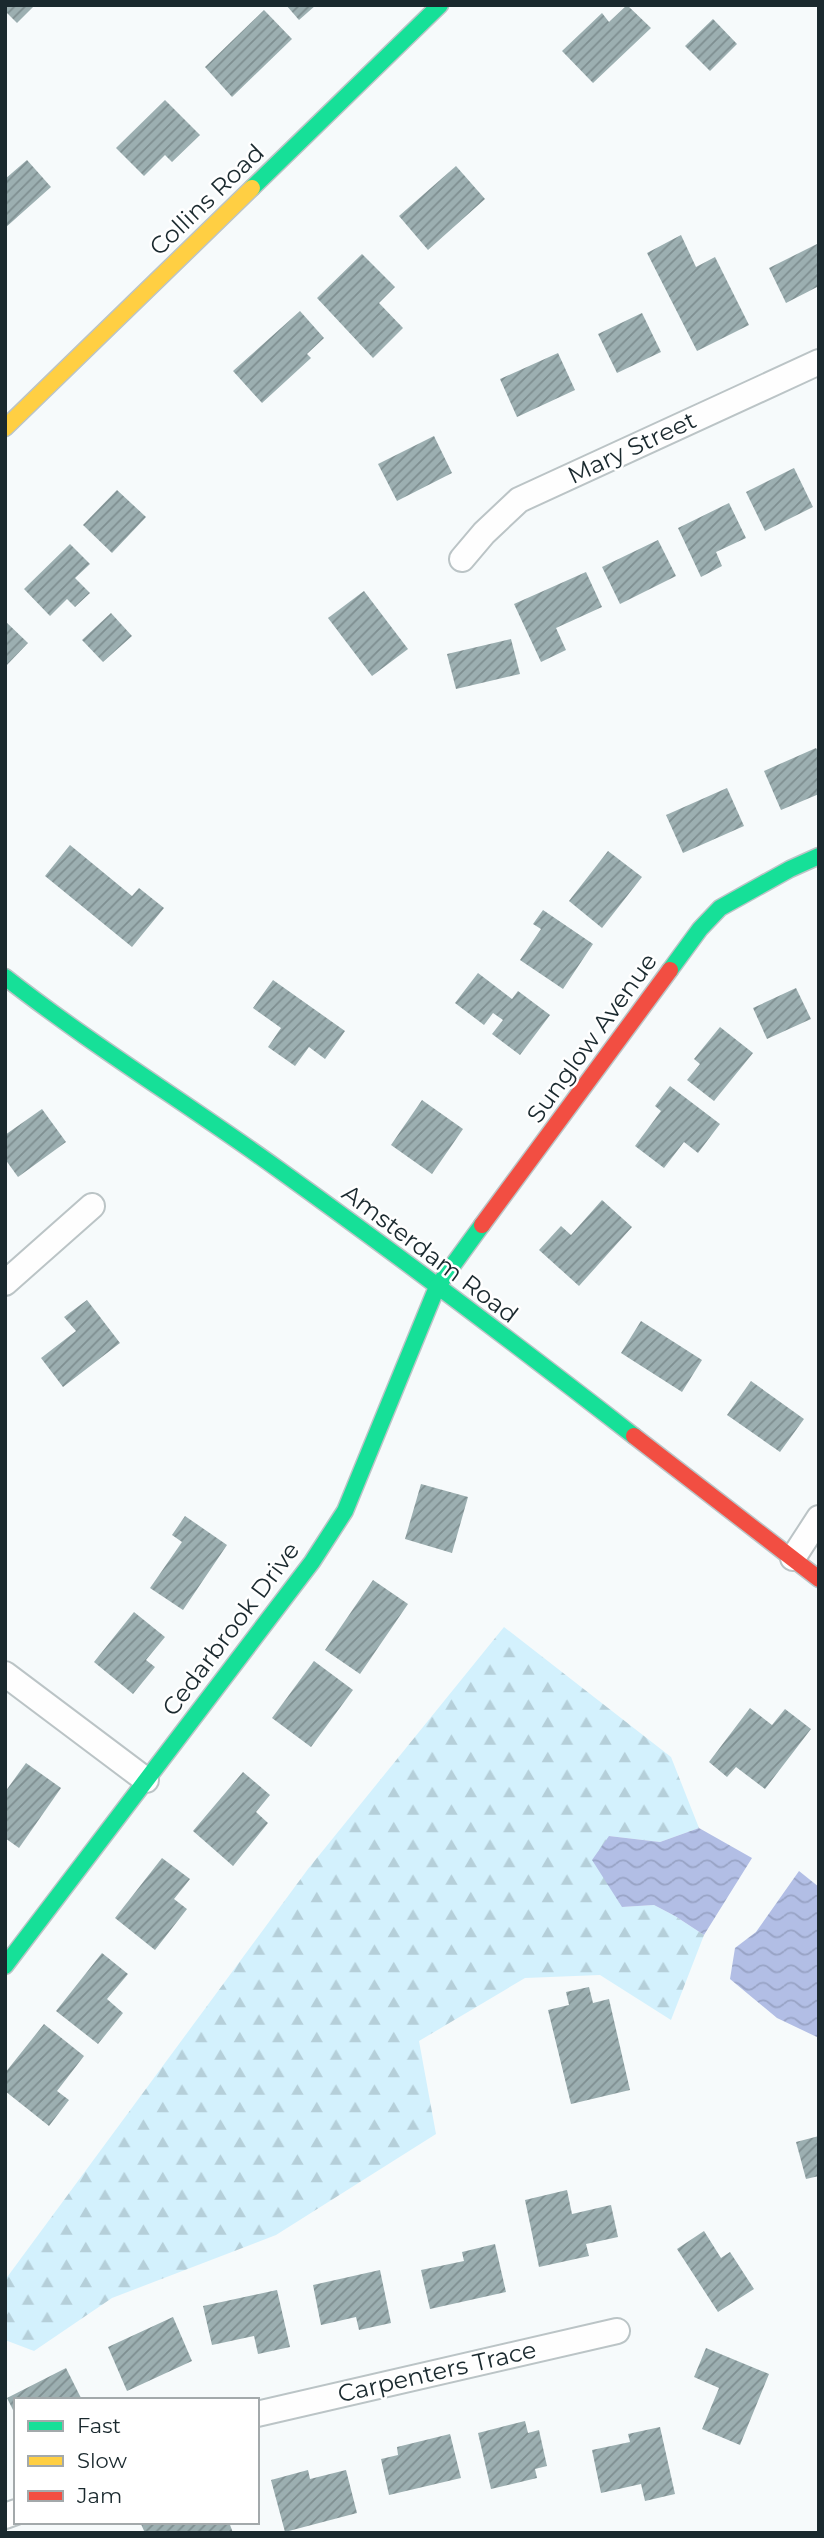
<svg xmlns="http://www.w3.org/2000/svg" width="824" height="2538" viewBox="0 0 824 2538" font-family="Montserrat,sans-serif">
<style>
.forest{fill:url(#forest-firs)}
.water{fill:url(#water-waves)}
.building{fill:url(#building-hatch)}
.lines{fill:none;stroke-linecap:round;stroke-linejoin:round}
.street-casing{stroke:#bbc4c6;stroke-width:28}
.fast-casing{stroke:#bbc4c6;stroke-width:19}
.slow-casing{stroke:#bbc4c6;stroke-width:19}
.jam-casing{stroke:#bbc4c6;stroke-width:19}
.street{stroke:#fefefe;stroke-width:24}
.fast{stroke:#16e098;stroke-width:16}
.slow{stroke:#ffcf43;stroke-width:16}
.jam{stroke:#f24e42;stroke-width:16}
.labels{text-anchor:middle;stroke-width:5;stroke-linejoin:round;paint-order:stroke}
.street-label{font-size:24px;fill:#1a292e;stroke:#fff}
</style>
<defs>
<pattern id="forest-firs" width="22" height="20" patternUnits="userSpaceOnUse" patternTransform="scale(1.75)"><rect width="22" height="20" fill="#d3f1fd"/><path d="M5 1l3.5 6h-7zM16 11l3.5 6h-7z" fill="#b5cfd9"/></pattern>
<pattern id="water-waves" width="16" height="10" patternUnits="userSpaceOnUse" patternTransform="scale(1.75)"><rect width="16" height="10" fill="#b2bee5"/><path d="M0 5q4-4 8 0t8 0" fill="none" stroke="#98a3c5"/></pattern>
<pattern id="building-hatch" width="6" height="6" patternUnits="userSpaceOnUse" patternTransform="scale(1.75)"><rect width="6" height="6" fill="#9cafb1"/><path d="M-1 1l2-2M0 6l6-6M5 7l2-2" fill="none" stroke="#7e8e90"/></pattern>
</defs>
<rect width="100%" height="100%" fill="#f6fafb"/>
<path class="forest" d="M 504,1627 L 671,1757 L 699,1828 L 660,1842 L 609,1836 L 622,1907 L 654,1905 L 675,1916 L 704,1935 L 671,2020 L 600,1975 L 525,1978 L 419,2041 L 436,2134 L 276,2235 L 112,2298 L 34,2351 L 5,2340 L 5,2280 L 308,1869 Z"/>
<g class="water">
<path d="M 699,1828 L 752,1858 L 704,1935 L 675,1916 L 654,1905 L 622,1907 L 592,1860 L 609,1836 L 660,1842 Z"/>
<path d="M 799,1871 L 819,1887 L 819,2038 L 777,2018 L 730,1979 L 735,1948 L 756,1932 Z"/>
</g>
<g class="building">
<path d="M 5,5 L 35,5 L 17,23 L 5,11 Z"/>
<path d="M 286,5 L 316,5 L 299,20 Z"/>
<path d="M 627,5 L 651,28 L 593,83 L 562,51 L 602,13 L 609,22 Z"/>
<path d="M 264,10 L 292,39 L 232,97 L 205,67 Z"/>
<path d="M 713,19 L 737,44 L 710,71 L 685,46 Z"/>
<path d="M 165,100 L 200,135 L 172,162 L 165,155 L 144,176 L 116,148 Z"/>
<path d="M 27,160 L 51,187 L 5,228 L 5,179 Z"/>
<path d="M 456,166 L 485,199 L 428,250 L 399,216 Z"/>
<path d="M 681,235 L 696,267 L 715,257 L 749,325 L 697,351 L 647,253 Z"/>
<path d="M 817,244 L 819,248 L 819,286 L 786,303 L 769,268 Z"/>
<path d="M 362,254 L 395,287 L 379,303 L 403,328 L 373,358 L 317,298 Z"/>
<path d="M 300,311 L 324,338 L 307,354 L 311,358 L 262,403 L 233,371 Z"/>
<path d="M 642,313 L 661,352 L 617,373 L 598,334 Z"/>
<path d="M 558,353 L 575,390 L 517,417 L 500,379 Z"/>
<path d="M 434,436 L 452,473 L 397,501 L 378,464 Z"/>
<path d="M 794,468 L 813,507 L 765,531 L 746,492 Z"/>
<path d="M 117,490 L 146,517 L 112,553 L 83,525 Z"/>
<path d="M 729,503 L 746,538 L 716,552 L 722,566 L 701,577 L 678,528 Z"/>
<path d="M 658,540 L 676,576 L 620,604 L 602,567 Z"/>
<path d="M 70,544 L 90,564 L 75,578 L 90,593 L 75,607 L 67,599 L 50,616 L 24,589 Z"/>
<path d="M 586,572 L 602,607 L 556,628 L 566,650 L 541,662 L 514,604 Z"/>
<path d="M 364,591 L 408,649 L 372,676 L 328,618 Z"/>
<path d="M 111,613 L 132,636 L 103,662 L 82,640 Z"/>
<path d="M 5,621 L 28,643 L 5,667 Z"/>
<path d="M 511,639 L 520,674 L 456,689 L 447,654 Z"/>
<path d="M 816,748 L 819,753 L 819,794 L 781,810 L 764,771 Z"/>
<path d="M 727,788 L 744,826 L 683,853 L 666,815 Z"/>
<path d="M 70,845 L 132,896 L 139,888 L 164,908 L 132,947 L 45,876 Z"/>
<path d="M 608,851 L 642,877 L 602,928 L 569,901 Z"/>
<path d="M 543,910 L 593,944 L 563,989 L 520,960 L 541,929 L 533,924 Z"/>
<path d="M 478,973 L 512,999 L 518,991 L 550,1015 L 520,1055 L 492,1034 L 503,1020 L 493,1013 L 484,1025 L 455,1003 Z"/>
<path d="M 273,980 L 345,1031 L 325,1059 L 309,1047 L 295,1066 L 268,1047 L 281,1028 L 253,1008 Z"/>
<path d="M 796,988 L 811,1019 L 767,1039 L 753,1008 Z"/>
<path d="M 720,1027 L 753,1053 L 714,1101 L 687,1080 L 700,1064 L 694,1059 Z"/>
<path d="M 670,1086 L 720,1124 L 698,1153 L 684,1142 L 664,1168 L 635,1146 L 661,1111 L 655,1106 Z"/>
<path d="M 422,1100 L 463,1129 L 432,1174 L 391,1145 Z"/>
<path d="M 42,1109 L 66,1142 L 18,1177 L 5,1159 L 5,1135 Z"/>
<path d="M 602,1200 L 632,1227 L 579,1286 L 539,1250 L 561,1226 L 571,1235 Z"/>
<path d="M 87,1300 L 120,1343 L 63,1387 L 41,1358 L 76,1331 L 64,1317 Z"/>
<path d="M 641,1321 L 702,1360 L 682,1392 L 621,1353 Z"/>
<path d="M 751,1381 L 804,1419 L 780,1452 L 727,1415 Z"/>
<path d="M 421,1484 L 468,1497 L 452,1553 L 405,1539 Z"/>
<path d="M 185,1516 L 227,1545 L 183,1610 L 150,1588 L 182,1542 L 172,1535 Z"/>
<path d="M 373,1580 L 408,1604 L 360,1674 L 325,1650 Z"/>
<path d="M 134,1612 L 165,1637 L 146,1660 L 155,1667 L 133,1694 L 94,1662 Z"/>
<path d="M 314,1661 L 353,1690 L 311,1747 L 272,1718 Z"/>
<path d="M 750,1708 L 772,1725 L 785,1709 L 811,1729 L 765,1789 L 736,1767 L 727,1777 L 709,1762 Z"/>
<path d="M 26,1763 L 61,1788 L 19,1848 L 5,1838 L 5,1792 Z"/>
<path d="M 243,1772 L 270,1795 L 256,1812 L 268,1823 L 233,1866 L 193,1831 Z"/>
<path d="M 162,1858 L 190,1879 L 174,1899 L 187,1909 L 155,1950 L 115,1918 Z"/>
<path d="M 102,1953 L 128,1974 L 107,1999 L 123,2013 L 98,2044 L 56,2011 Z"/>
<path d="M 589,1987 L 593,2003 L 609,1999 L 630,2090 L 571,2104 L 548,2010 L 569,2005 L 566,1992 Z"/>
<path d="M 44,2024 L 84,2056 L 57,2091 L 69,2100 L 49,2126 L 5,2091 L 5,2073 Z"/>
<path d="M 819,2136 L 819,2176 L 806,2179 L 796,2142 Z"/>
<path d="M 567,2190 L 572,2214 L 611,2205 L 618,2237 L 586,2244 L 589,2256 L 539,2267 L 525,2200 Z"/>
<path d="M 704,2231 L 721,2258 L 730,2252 L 754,2289 L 718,2312 L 677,2249 Z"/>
<path d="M 495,2244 L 506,2292 L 430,2309 L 421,2270 L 464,2261 L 462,2252 Z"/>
<path d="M 380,2270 L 391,2323 L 359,2330 L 356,2317 L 321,2325 L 313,2285 Z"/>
<path d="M 277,2290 L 290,2347 L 258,2354 L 254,2336 L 212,2345 L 203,2306 Z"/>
<path d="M 173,2317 L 192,2361 L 127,2391 L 108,2347 Z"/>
<path d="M 706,2348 L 769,2374 L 740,2445 L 702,2429 L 719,2388 L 694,2377 Z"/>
<path d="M 66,2368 L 82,2400 L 16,2400 L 16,2416 L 7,2398 Z"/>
<path d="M 525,2421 L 528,2433 L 539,2430 L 547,2466 L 535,2469 L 537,2478 L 491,2489 L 478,2433 Z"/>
<path d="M 660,2427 L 675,2494 L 645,2501 L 641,2484 L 601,2493 L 592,2450 L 630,2442 L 628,2434 Z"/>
<path d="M 450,2434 L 461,2478 L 389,2495 L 381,2459 L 398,2455 L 397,2447 Z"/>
<path d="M 308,2470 L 310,2479 L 346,2470 L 357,2513 L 285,2532 L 271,2480 Z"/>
<path d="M 140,2522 L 229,2522 L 233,2533 L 145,2533 Z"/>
</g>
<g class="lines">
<defs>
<g id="street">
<path d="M 462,559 L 484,533 L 519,500 L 819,362"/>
<path d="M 5,1283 L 92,1206"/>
<path d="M 793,1558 L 819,1518"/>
<path d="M 5,1674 L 146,1780"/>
<path d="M 257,2414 L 617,2331"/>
<path d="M 5,2516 L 16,2512"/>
</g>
<g id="fast">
<path d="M 252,188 L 440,5"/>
<path d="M 670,970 L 700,929 L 720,908 L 790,869 L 819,856"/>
<path d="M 5,977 C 93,1046 188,1104 278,1169 C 399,1256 517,1345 634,1436"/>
<path d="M 5,1966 L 312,1562 L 345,1511 L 437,1287 L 482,1225"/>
</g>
<path id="slow" d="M 5,428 L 252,188"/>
<g id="jam">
<path d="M 482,1225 L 670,970"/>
<path d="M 634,1436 L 819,1579"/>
</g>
</defs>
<use href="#street" class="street-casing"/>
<use href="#fast" class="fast-casing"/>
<use href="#slow" class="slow-casing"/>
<use href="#jam" class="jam-casing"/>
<use href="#street" class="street"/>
<use href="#fast" class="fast"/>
<use href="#slow" class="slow"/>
<use href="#jam" class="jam"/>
</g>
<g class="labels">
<g class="street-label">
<text transform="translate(207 200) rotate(-44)" y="8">Collins Road</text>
<text transform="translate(632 448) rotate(-25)" y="8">Mary Street</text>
<text transform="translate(592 1038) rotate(-54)" y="8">Sunglow Avenue</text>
<text transform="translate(430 1254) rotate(37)" y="8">Amsterdam Road</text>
<text transform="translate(231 1629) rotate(-53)" y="8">Cedarbrook Drive</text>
<text transform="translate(437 2372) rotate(-13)" y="8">Carpenters Trace</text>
</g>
</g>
<rect width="824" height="2538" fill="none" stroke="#1a292e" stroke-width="14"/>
<rect x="14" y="2398" width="245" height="126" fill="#ffffff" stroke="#a3a9ab" stroke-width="2"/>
<rect x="28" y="2421" width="35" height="10" fill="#16e098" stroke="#a3a9ab" stroke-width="2"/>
<text x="77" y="2433" font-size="21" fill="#1a292e">Fast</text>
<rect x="28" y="2456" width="35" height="10" fill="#ffcf43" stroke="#a3a9ab" stroke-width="2"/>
<text x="77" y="2468" font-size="21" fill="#1a292e">Slow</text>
<rect x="28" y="2491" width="35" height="10" fill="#f24e42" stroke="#a3a9ab" stroke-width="2"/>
<text x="77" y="2503" font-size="21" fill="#1a292e">Jam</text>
</svg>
